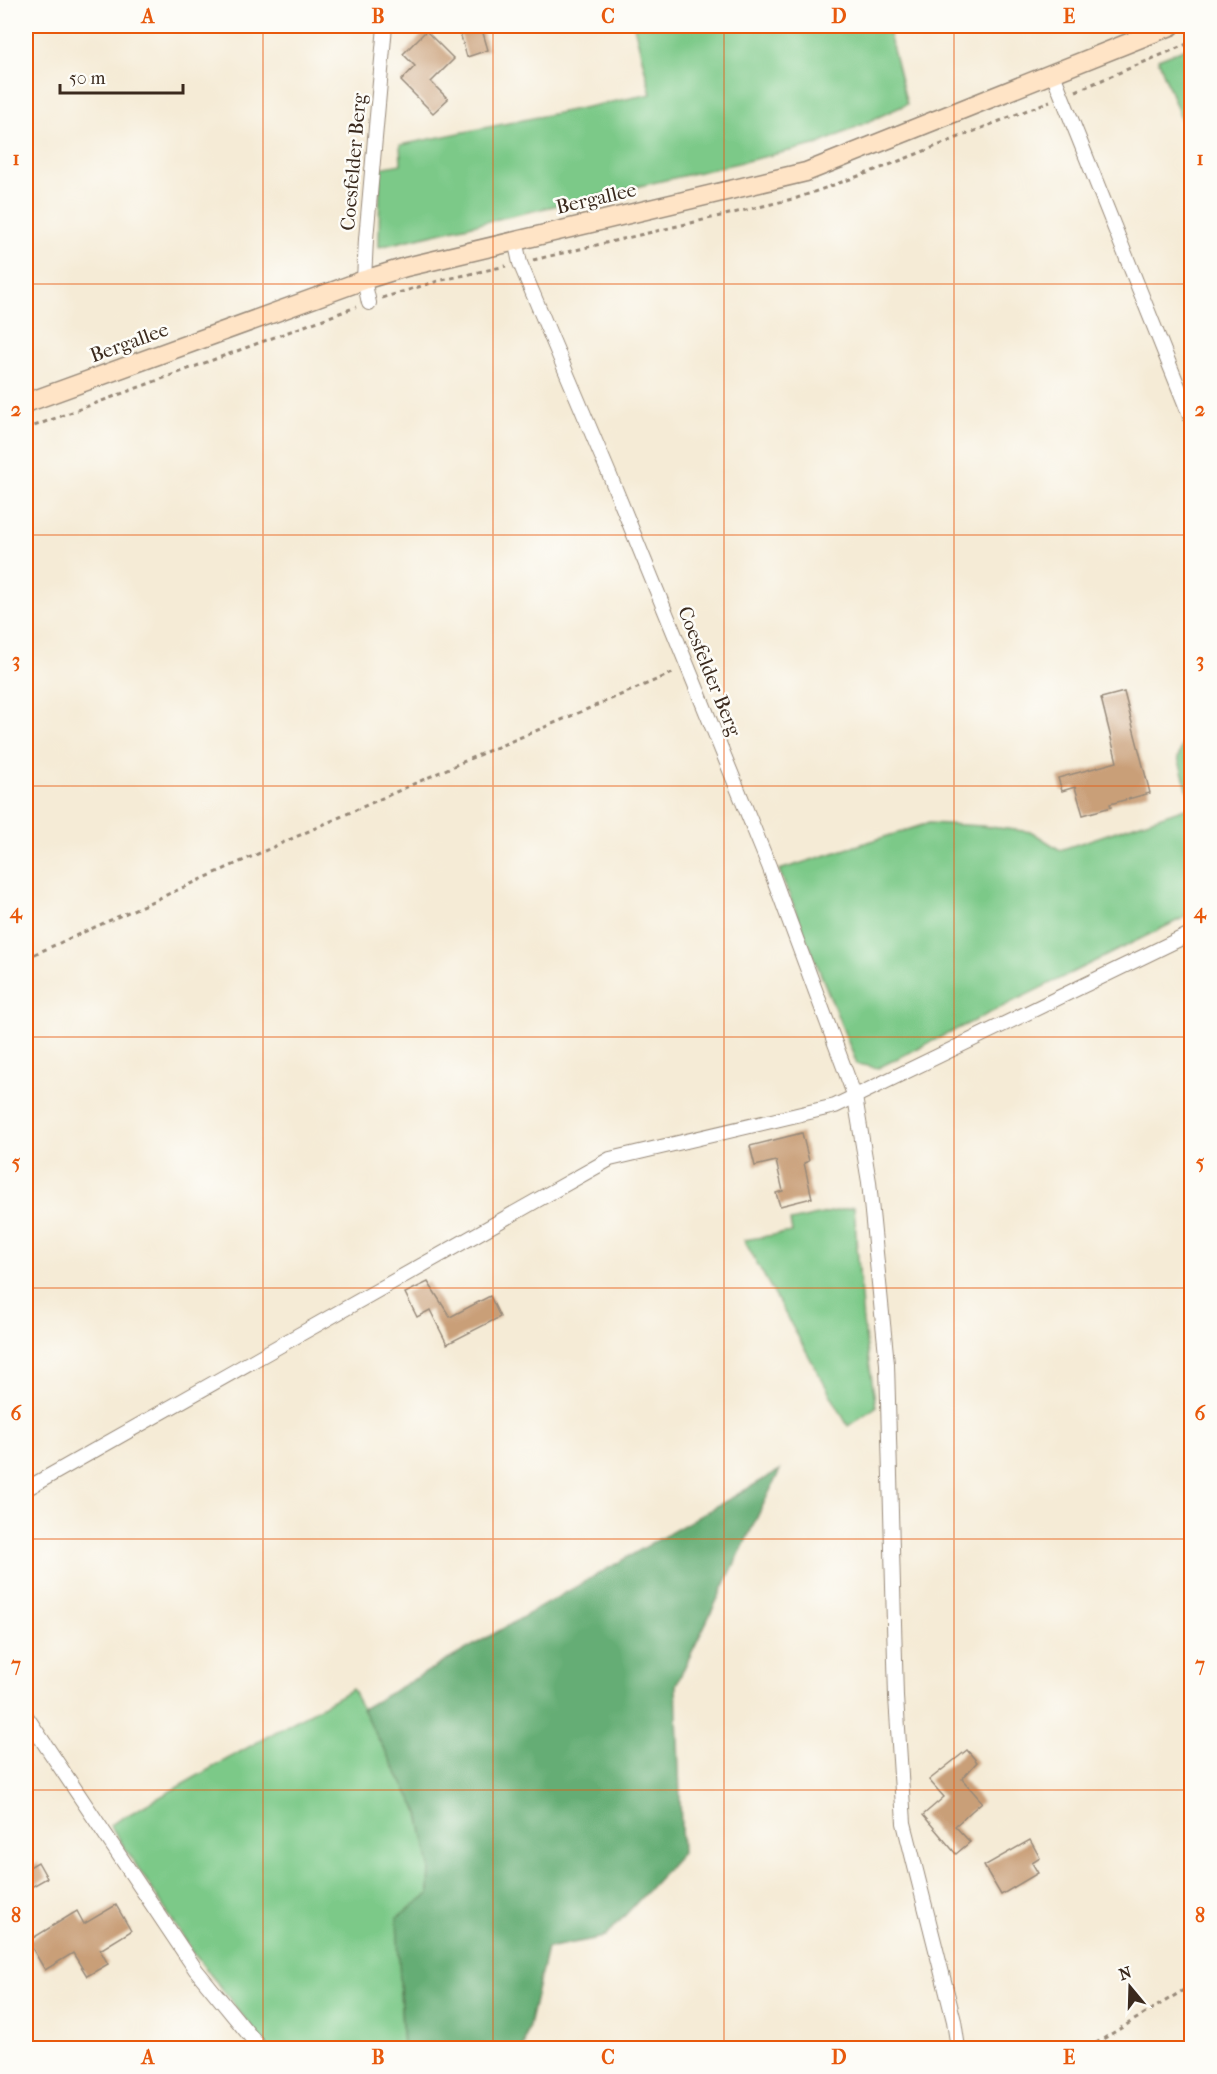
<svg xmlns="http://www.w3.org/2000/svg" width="1217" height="2074" viewBox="0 0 1217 2074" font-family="'IM FELL French Canon',serif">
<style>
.green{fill:#7cc988;stroke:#5c7a53;stroke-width:1.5}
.forest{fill:#65ad74;stroke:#506c49;stroke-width:1.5}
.building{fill:#c99f78}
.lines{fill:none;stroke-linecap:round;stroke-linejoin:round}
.street-casing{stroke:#988a7a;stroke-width:16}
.secondary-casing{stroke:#988a7a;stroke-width:21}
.path{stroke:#988a7a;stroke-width:3;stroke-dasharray:4.5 4.5;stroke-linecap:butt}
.street{stroke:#fff;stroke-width:14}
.secondary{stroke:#ffe4c6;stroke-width:18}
.grid{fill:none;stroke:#e8590c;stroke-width:1.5;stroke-opacity:0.55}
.labels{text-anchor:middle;stroke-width:5;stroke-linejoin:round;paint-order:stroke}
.street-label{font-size:20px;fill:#3b2a1e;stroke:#fdfcf7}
.neatline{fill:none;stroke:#e8590c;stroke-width:2}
.grid-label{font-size:20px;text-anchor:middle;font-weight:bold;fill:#e8590c}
</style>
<rect width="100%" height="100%" fill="#fdfcf7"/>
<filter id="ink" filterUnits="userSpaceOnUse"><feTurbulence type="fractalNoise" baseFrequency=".0167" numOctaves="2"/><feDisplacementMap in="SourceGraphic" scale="12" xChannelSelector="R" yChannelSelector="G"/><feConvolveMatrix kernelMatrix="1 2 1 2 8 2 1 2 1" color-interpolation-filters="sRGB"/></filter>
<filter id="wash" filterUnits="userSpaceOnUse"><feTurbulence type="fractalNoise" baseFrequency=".008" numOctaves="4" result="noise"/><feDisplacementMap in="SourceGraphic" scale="24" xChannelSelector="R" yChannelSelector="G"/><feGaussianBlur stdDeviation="1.35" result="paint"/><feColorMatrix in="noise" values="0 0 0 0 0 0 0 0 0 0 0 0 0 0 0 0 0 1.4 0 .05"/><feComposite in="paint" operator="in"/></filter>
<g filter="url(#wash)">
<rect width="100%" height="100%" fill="#f5ebd6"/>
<g class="green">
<path d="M 634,26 L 887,26 L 907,104 L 819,144 L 379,247 L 380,168 L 401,164 L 400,145 L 651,94 Z"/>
<path d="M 1191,46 L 1191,145 L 1158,59 Z"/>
<path d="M 1191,716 L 1192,716 L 1191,801 L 1178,758 Z"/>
<path d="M 1191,806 L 1191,914 L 878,1068 L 857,1064 L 779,870 L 929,823 L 982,826 L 1032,832 L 1060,850 Z"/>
<path d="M 854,1207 L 863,1322 L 876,1407 L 848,1426 L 744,1240 L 792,1232 L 790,1221 Z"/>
<path d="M 352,1689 L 419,1813 L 430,1866 L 429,1894 L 400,1991 L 403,2048 L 268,2048 L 195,1955 L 110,1825 Z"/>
</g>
<path class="forest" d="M 780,1470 L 676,1685 L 682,1853 L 605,1937 L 547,1948 L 524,2048 L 403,2048 L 397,1917 L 429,1894 L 430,1866 L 419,1813 L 362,1709 Z"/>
<g id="blocks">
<g class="building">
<path d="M 458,26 L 481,26 L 488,50 L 467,57 Z"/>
<path d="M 426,31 L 454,59 L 431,82 L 448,99 L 433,113 L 401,81 L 415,66 L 403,54 Z"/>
<path d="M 1124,692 L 1150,793 L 1110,804 L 1111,807 L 1083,815 L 1075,787 L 1062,791 L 1058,778 L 1117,762 L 1101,698 Z"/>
<path d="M 802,1133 L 809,1161 L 804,1163 L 812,1198 L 780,1206 L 776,1193 L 783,1191 L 776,1161 L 755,1166 L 750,1146 Z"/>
<path d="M 428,1282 L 450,1317 L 490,1296 L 500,1317 L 447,1344 L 430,1310 L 417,1317 L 405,1293 Z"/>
<path d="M 967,1750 L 977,1762 L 962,1779 L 982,1802 L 955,1826 L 970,1842 L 956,1854 L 923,1815 L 944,1797 L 929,1780 Z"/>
<path d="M 1030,1840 L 1040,1858 L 1032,1863 L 1038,1873 L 1001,1895 L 984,1866 Z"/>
<path d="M 38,1862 L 47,1878 L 26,1890 L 26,1869 Z"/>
<path d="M 116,1905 L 131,1931 L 100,1950 L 108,1964 L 87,1976 L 73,1953 L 45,1970 L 28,1941 L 77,1911 L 84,1924 Z"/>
</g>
</g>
</g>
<g filter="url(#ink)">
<use href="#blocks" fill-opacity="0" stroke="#988a7a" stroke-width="1.5"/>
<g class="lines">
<defs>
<g id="street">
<path d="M 1053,74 L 1192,421"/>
<path d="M 515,240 L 520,263 L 610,476 L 769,866 L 855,1097 L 869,1182 L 887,1364 L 896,1697 L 904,1823 L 954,2021 L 958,2048"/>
<path d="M 369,303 L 364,280 L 366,239 L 385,26"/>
<path d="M 26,1489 L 610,1159 L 835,1106 L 1192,933"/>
<path d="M 26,1716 L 196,1970 L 260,2048"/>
</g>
<path id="secondary" d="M 26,403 L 364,280 L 406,267 L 806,172 L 1171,26"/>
</defs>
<use href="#street" class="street-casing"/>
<use href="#secondary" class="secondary-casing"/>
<g class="path">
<path d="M 1076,91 L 1192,42"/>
<path d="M 533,260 L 797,198 L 884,167 L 1050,101"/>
<path d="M 382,298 L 438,281 L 506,266"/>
<path d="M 26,429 L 356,307"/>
<path d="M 26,958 L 467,760 L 675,672"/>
<path d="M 1088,2048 L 1192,1985"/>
</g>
<use href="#street" class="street"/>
<use href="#secondary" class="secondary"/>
</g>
</g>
<path class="grid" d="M 263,26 L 263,2048M 493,26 L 493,2048M 724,26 L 724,2048M 954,26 L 954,2048M 26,284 L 1192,284M 26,535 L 1192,535M 26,786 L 1192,786M 26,1037 L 1192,1037M 26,1288 L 1192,1288M 26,1539 L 1192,1539M 26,1790 L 1192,1790"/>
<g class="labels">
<g class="street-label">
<text transform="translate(353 162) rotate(-85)" y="7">Coesfelder Berg</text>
<text transform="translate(596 198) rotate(-13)" y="7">Bergallee</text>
<text transform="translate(129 342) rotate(-20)" y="7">Bergallee</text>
<text transform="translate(710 671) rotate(68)" y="7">Coesfelder Berg</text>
</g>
</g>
<rect width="1217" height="2074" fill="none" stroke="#fdfcf7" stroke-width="66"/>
<g transform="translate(1130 1987) rotate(341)" stroke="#fdfcf7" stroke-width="4.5" paint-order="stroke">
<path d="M0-4.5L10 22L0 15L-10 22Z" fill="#3b2a1e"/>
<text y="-9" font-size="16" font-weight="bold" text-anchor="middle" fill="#3b2a1e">N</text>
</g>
<path d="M60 84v9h123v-9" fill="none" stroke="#3b2a1e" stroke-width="3"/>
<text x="69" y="84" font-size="18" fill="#3b2a1e" stroke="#fdfcf7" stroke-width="4.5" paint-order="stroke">50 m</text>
<rect x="33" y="33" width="1151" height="2008" class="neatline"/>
<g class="grid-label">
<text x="148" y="23">A</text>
<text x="378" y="23">B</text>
<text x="608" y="23">C</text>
<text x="839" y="23">D</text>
<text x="1069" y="23">E</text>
<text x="16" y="165">1</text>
<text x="1200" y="165">1</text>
<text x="16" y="416">2</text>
<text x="1200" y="416">2</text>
<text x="16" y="667">3</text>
<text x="1200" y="667">3</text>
<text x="16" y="918">4</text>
<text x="1200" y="918">4</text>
<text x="16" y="1169">5</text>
<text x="1200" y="1169">5</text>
<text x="16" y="1420">6</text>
<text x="1200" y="1420">6</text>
<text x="16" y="1671">7</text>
<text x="1200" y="1671">7</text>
<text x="16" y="1922">8</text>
<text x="1200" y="1922">8</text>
<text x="148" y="2064">A</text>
<text x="378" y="2064">B</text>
<text x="608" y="2064">C</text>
<text x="839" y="2064">D</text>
<text x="1069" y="2064">E</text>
</g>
</svg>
